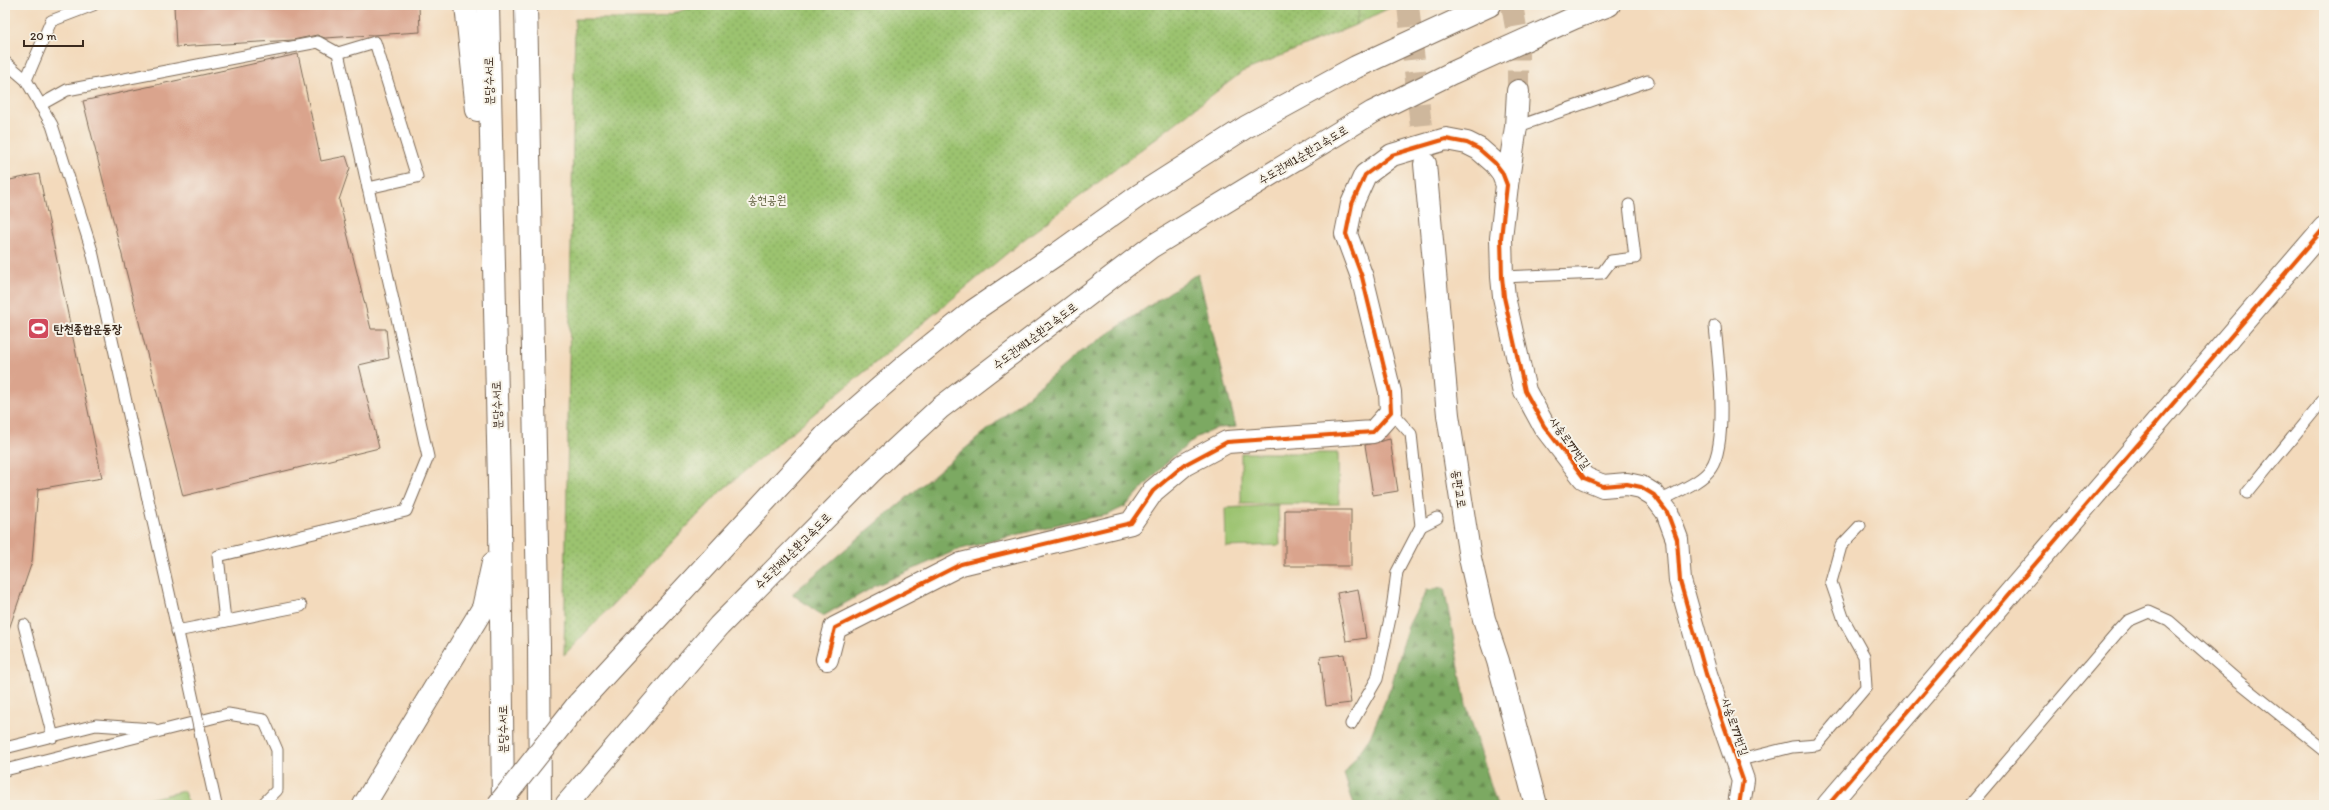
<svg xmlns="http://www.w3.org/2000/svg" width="2329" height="810" viewBox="0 0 2329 810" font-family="Itim,'Poor Story',sans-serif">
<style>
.grass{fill:url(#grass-tufts);stroke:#6b7646}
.forest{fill:url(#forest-firs);stroke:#5c6a40}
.park{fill:url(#park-dots);stroke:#6b7646}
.pitch{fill:#9bc36f;stroke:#6b7646}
.building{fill:#daa48d}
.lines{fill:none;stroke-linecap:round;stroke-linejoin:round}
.minor-tunnel{stroke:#ceb79c;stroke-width:22;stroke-dasharray:22 11;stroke-linecap:butt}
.secondary-tunnel{stroke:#ceb79c;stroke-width:22;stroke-dasharray:22 11;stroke-linecap:butt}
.service-casing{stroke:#7b6855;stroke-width:13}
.minor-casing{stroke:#7b6855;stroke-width:24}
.secondary-casing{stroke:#7b6855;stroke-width:24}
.trunk-casing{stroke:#7b6855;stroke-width:24}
.motorway-casing{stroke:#7b6855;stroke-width:24}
.service{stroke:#fff;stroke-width:11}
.minor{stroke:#fff;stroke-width:22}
.secondary{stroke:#fff;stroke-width:22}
.trunk{stroke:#fff;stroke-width:22}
.motorway{stroke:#fff;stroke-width:22}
.service-bridge-casing{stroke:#7b6855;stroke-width:13;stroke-linecap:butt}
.motorway-bridge-casing{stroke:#7b6855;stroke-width:24;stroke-linecap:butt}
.service-bridge{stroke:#fff;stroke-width:11}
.motorway-bridge{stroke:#fff;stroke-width:22}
.cycleway-casing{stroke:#f7f3e8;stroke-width:6}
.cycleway{stroke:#e8590c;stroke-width:4}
.labels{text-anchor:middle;stroke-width:4;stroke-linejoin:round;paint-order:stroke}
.street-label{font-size:12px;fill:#3b2a1e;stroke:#f7f3e8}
.park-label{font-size:12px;fill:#585836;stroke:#f7f3e8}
.poi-label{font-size:12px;font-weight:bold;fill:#3b2a1e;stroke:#f7f3e8;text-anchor:start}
</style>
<defs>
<pattern id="grass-tufts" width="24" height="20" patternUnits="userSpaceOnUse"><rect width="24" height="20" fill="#9bc36f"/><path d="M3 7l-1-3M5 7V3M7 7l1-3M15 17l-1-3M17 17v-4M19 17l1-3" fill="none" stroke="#809f5b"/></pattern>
<pattern id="forest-firs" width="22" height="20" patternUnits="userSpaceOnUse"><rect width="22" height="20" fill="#7ca962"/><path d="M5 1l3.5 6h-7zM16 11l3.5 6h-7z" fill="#678a50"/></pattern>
<pattern id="park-dots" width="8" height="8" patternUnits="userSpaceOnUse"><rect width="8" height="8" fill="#9bc36f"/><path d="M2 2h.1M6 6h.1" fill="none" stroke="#809f5b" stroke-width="1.8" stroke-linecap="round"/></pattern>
</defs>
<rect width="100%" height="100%" fill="#f7f3e8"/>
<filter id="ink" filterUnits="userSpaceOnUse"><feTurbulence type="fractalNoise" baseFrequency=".025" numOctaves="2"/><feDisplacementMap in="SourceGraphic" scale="8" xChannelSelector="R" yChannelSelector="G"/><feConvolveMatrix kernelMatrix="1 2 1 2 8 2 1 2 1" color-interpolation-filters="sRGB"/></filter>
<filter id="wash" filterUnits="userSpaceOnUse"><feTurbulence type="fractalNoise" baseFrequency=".012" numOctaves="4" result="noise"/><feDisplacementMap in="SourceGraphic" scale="16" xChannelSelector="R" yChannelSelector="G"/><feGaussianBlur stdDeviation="0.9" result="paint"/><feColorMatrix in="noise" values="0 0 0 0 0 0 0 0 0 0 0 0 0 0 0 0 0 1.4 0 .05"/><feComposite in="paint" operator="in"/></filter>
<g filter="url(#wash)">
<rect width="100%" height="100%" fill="#f3dabc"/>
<path class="grass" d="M 1360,5 L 1395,5 L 1355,25 Z"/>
<g class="forest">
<path d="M 1198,273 L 1236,427 L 1217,428 L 1197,437 L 1169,460 L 1126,506 L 1107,515 L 1071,521 L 957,550 L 877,585 L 823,616 L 792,594 L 1078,354 Z"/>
<path d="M 1444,588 L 1466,704 L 1497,805 L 1354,805 L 1344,774 L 1370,737 L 1391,687 L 1408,626 L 1427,590 Z"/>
</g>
<path class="park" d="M 699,5 L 1360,5 L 1355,25 L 1242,72 L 1023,240 L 721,491 L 564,655 L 575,19 L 655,19 Z"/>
<g class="pitch">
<path d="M 1241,453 L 1338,453 L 1339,504 L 1241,504 Z"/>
<path d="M 1278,505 L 1280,545 L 1226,547 L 1225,508 Z"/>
<path d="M 184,791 L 188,805 L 122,805 Z"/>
</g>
<g id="blocks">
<g class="building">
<path d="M 174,5 L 419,5 L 420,32 L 325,38 L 317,35 L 293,40 L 176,47 Z"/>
<path d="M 298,54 L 321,161 L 346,156 L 350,168 L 339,200 L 371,329 L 386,329 L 389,358 L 359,365 L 379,448 L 183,496 L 83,101 Z"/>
<path d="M 39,174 L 102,478 L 38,489 L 32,562 L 8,632 L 5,632 L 5,181 Z"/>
<path d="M 1390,439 L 1398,491 L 1373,495 L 1365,445 Z"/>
<rect x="1285" y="510" width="66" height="56"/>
<path d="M 1358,589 L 1366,638 L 1346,641 L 1337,593 Z"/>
<path d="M 1344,654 L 1351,703 L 1326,706 L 1320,657 Z"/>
</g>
</g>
</g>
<g filter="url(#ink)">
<use href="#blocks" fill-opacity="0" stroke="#7b6855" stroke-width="1"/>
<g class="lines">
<path class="minor-tunnel" d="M 1512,5 L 1518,39 L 1518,91"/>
<path class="secondary-tunnel" d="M 1408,5 L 1425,164"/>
<defs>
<g id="service">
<path d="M 338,53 L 375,42 L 417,177 L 368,188"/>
<path d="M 5,62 L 26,80 L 52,125 L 92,251 L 188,677"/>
<path d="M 26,80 L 51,21 L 93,5"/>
<path d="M 40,105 L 67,90 L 318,42 L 338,53 L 428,457 L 406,511 L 218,556 L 225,621"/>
<path d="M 1516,127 L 1648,81"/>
<path d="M 1502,277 L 1602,273 L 1611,261 L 1635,258 L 1629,205"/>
<path d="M 2247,493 L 2324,399"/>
<path d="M 1660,501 C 1674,493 1703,482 1711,468 C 1729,442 1718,358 1715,326"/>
<path d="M 1421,526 L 1437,518"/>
<path d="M 24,625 L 53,737"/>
<path d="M 177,631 L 301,606"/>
<path d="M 1351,724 L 1377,679 L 1392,609 L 1397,572 L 1421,526 L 1411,434 L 1391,412"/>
<path d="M 5,748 L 96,725 L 153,729"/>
<path d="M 1736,761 L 1792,747 L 1817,745 L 1866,687 L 1864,656 L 1844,620 L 1831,582 L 1841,546 L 1860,526"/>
<path d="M 5,770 L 228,714 L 264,720 L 277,750 L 277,790 L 262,805"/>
<path d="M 1970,805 L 2117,633 L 2128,621 L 2149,612 L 2169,621 L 2238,681 L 2324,750"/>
</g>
<g id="minor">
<path d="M 1507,185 L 1516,127 L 1518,91"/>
<path d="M 827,659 L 835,628 L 961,564 L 1131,523 L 1153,491 L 1184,465 L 1227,442 L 1373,432 L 1391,412 L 1390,392 L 1362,277 L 1346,234 L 1352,204 L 1365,175 L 1392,155 L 1446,139 L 1467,143 L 1479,149 L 1495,163 L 1502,172 L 1507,185 L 1501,238 L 1502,277 L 1504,297 L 1525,391 L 1544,426 L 1584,478 L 1603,486 L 1627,484 L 1641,487 L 1654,495 L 1667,512 L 1677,539 L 1680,581 L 1706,674 L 1743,780 L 1739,805"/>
<path d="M 1828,805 L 2324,228"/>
</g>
<path id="secondary" d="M 1425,164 L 1448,415 L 1470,558 L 1484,619 L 1498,661 L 1536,805"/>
<g id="trunk">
<path d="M 466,5 L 477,110"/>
<path d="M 488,5 L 500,526 L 503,805"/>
<path d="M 526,5 L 539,645 L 540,805"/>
<path d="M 364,805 L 483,608 L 493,563"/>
</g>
<g id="motorway">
<path d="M 578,704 L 827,434 L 906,365 L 973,311 L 1057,254 L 1141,194 L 1246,127 L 1356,67 L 1490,5"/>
<path d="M 566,805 L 719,626 L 870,473 L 940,408 L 1151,247 L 1373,112 L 1452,73 L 1574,18 L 1609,5"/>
</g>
</defs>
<use href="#service" class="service-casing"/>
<use href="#minor" class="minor-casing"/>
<use href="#secondary" class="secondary-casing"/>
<use href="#trunk" class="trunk-casing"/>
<use href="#motorway" class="motorway-casing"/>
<use href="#service" class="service"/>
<use href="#minor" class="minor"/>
<use href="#secondary" class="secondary"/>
<use href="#trunk" class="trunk"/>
<use href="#motorway" class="motorway"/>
<defs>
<path id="service-bridge" d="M 188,677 L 216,805"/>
<path id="motorway-bridge" d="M 498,805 L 578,704"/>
</defs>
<use href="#service-bridge" class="service-bridge-casing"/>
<use href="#motorway-bridge" class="motorway-bridge-casing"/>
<use href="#service-bridge" class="service-bridge"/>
<use href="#motorway-bridge" class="motorway-bridge"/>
<defs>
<g id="cycleway">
<path d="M 827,659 L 835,628 L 961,564 L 1131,523 L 1153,491 L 1184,465 L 1227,442 L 1373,432 L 1391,412 L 1390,392 L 1362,277 L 1346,234 L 1352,204 L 1365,175 L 1392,155 L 1446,139 L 1467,143 L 1479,149 L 1495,163 L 1502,172 L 1507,185 L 1501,238 L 1502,277 L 1504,297 L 1525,391 L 1544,426 L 1584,478 L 1603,486 L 1627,484 L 1641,487 L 1654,495 L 1667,512 L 1677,539 L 1680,581 L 1706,674 L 1743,780 L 1739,805"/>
<path d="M 1828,805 L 2324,228"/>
</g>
</defs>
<use href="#cycleway" class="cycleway-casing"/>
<use href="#cycleway" class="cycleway"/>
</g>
</g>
<defs>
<symbol id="stadium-square" viewBox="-11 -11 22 22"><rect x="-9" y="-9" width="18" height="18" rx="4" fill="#d1495b" stroke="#f7f3e8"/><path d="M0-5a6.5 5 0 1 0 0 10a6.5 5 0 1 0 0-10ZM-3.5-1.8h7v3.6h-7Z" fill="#fff"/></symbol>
</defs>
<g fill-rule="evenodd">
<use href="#stadium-square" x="26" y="316" width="25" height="25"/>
</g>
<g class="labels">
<g class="street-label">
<text transform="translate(489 81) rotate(-91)" y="4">분당수서로</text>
<text transform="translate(1303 155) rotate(-31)" y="4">수도권제1순환고속도로</text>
<text transform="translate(1035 336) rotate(-37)" y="4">수도권제1순환고속도로</text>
<text transform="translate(497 405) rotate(-92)" y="4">분당수서로</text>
<text transform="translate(1570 443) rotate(54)" y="4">사송로77번길</text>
<text transform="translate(1459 489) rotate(81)" y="4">동판교로</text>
<text transform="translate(793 551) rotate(-45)" y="4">수도권제1순환고속도로</text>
<text transform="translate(1735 727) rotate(71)" y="4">사송로77번길</text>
<text transform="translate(503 729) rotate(-90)" y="4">분당수서로</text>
</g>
<g class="park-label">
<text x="767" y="204">송현공원</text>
</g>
<g class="poi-label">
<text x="54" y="333">탄천종합운동장</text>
</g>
</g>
<rect width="2329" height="810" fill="none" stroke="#f7f3e8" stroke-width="20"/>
<path d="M24 40v6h59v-6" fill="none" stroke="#3b2a1e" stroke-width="2"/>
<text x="30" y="40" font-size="12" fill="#3b2a1e" stroke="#f7f3e8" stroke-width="3" paint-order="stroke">20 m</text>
</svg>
